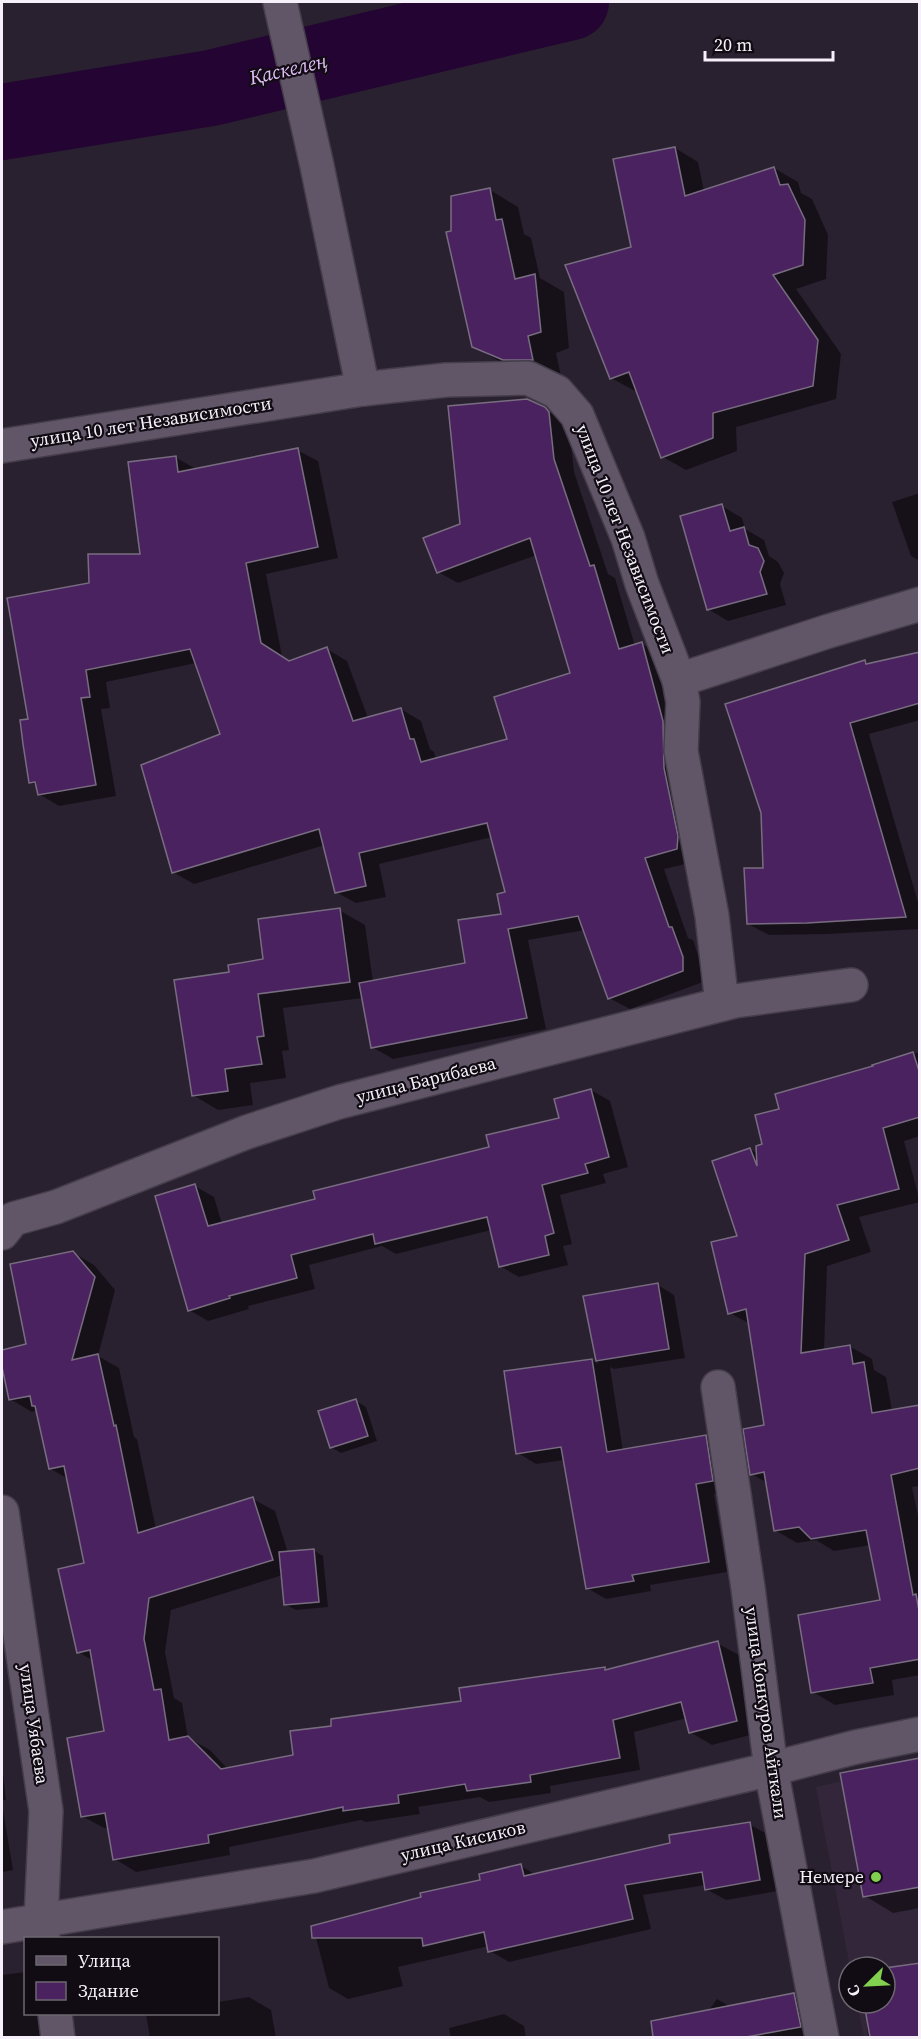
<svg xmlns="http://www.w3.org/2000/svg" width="921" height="2039" viewBox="0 0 921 2039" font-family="'Source Serif 4',serif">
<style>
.built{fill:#33263b}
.shadow{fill:#0007}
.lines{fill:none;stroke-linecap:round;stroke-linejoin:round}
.river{stroke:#230432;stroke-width:76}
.building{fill:#4b2260;stroke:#786d80;stroke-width:1.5}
.minor-casing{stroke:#453d4a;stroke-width:36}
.minor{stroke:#615668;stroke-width:33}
.poi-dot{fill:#81d050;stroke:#110c13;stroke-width:2}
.labels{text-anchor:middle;stroke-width:4.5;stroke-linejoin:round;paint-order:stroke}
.street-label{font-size:18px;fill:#f6f0fb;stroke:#110c13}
.poi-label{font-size:18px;fill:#f6f0fb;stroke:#110c13;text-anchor:end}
.water-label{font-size:20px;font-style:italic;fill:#e1bff7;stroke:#110c13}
</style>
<rect width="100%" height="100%" fill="#2a2130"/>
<path class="built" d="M 919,1764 L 919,2037 L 864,2037 L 857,2003 L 885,2003 L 885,1967 L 850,1967 L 816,1787 Z"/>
<g class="shadow">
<path d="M 675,148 L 698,162 L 704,191 L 774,168 L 798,182 L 801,193 L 812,199 L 828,235 L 826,279 L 796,289 L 841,354 L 836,399 L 736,427 L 737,451 L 686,470 L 663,457 L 638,390 L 635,391 L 611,378 L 633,248 Z"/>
<path d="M 490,190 L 518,207 L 524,234 L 531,238 L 540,278 L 564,292 L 569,348 L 556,353 L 561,376 L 502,363 L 473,346 L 452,232 Z"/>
<path d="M 545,409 L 569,425 L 574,472 L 608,574 L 615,578 L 635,646 L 642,644 L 662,655 L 698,861 L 664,869 L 688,938 L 693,940 L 703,970 L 703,982 L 630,1009 L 609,998 L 585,930 L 528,940 L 546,1029 L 393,1059 L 372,1047 L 363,998 L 283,1008 L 289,1050 L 282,1051 L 286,1078 L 250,1083 L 253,1105 L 218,1110 L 193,1095 L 230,973 L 265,961 L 339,910 L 365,925 L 373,982 L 467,965 L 503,915 L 507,893 L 492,837 L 379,864 L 386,897 L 356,903 L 336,892 L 325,845 L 194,884 L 173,872 L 222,735 L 196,663 L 106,682 L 110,708 L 101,709 L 116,796 L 59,806 L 39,794 L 37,786 L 30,782 L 30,720 L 90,584 L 142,555 L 175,457 L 196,469 L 297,450 L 318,461 L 338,558 L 266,574 L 282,656 L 290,662 L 327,649 L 347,661 L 368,718 L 401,709 L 421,721 L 430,749 L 434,752 L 436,760 L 509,740 L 572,674 L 537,555 L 458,583 L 438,572 L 462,525 Z"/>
<path d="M 920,493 L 920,561 L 911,556 L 892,502 Z"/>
<path d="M 722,506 L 742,518 L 745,529 L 764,540 L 769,556 L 778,562 L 784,573 L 780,584 L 786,605 L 728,621 L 708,609 Z"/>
<path d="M 920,653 L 920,720 L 869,734 L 920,909 L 920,929 L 828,934 L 769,935 L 748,924 L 764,869 L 865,661 L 870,664 Z"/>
<path d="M 920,1052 L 920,1136 L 904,1141 L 920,1202 L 859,1217 L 871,1252 L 827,1266 L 824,1351 L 849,1346 L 872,1359 L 874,1370 L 886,1377 L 892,1411 L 920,1407 L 920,1486 L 912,1487 L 920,1525 L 920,1675 L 892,1680 L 894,1695 L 835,1705 L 813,1692 L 881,1602 L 871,1545 L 834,1551 L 816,1540 L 797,1543 L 775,1530 L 768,1483 L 751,1474 L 766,1426 L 750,1324 L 730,1313 L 739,1237 L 750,1149 L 758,1154 L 781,1110 L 874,1066 Z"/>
<path d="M 591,1090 L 610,1101 L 628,1167 L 603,1174 L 606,1183 L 560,1195 L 572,1244 L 563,1246 L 568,1265 L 519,1277 L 500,1266 L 491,1230 L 396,1254 L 382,1246 L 309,1265 L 315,1289 L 248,1306 L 249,1309 L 208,1321 L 189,1310 L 195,1186 L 214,1197 L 222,1224 L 317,1200 L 490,1148 L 561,1119 Z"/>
<path d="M 72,1252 L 94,1265 L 115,1290 L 98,1356 L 119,1368 L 134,1437 L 137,1439 L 156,1529 L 253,1499 L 275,1511 L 288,1553 L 313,1550 L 323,1556 L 328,1607 L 296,1610 L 286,1605 L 283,1575 L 171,1610 L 165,1652 L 174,1698 L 182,1703 L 188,1738 L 210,1750 L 228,1769 L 294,1756 L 333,1727 L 463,1702 L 605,1668 L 609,1671 L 717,1643 L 739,1655 L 758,1733 L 712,1745 L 690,1732 L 687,1718 L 634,1732 L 640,1770 L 550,1786 L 551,1793 L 489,1802 L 480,1797 L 418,1807 L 420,1814 L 366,1822 L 361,1820 L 229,1847 L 230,1855 L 136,1872 L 115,1859 L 109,1828 L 104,1828 L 82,1816 L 106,1732 L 94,1661 L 78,1652 L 86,1565 L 68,1479 L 51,1469 L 37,1410 L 32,1412 L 10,1399 L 2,1360 L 2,1351 L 28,1345 Z"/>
<path d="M 658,1285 L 674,1295 L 685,1358 L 614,1369 L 610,1367 L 623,1451 L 706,1436 L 724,1447 L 731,1491 L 714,1494 L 727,1572 L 650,1585 L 651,1591 L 606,1599 L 587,1588 L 565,1460 L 536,1464 L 518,1453 L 592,1360 L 598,1364 L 585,1298 Z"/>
<path d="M 356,1401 L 366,1407 L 377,1441 L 341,1453 L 331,1447 Z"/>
<path d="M 920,1760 L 920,1908 L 893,1913 L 865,1896 Z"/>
<path d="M 2,1764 L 6,1800 L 2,1800 Z"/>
<path d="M 2,1804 L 13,1870 L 2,1872 Z"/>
<path d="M 749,1824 L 769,1835 L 778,1891 L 726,1900 L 706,1889 L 706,1885 L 643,1895 L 651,1929 L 509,1962 L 490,1951 L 489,1946 L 398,1967 L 403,1986 L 348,1999 L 329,1988 L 313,1926 L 482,1882 L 521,1866 L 536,1875 L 672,1844 Z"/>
<path d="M 920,1964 L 920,2038 L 868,2038 L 867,2026 L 870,2026 L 866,2003 L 885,2003 L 885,1970 Z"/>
<path d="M 26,1972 L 26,2014 L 53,2014 L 57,2038 L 2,2038 L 2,1975 Z"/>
<path d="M 794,1994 L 814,2006 L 820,2038 L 689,2038 L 717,1999 L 731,2007 Z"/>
<path d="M 249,1997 L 271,2010 L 276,2038 L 150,2038 L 146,2014 L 218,2014 L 218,2002 Z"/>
<path d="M 504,2014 L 524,2026 L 526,2038 L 451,2038 L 449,2028 Z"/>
</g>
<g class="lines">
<path class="river" d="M 2,122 L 211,88 L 571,2"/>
</g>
<g class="building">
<path d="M 675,147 L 685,196 L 774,167 L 780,185 L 788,184 L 805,220 L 803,265 L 773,275 L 818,340 L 813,386 L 713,413 L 713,438 L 661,458 L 629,372 L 610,379 L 565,265 L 631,247 L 613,159 Z"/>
<path d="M 490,188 L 496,220 L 502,219 L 515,279 L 535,274 L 541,332 L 528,336 L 533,360 L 503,360 L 472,347 L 446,232 L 451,231 L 451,196 Z"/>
<path d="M 527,399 L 545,407 L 549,412 L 554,459 L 590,566 L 594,565 L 619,649 L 642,642 L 663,721 L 664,768 L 678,836 L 677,849 L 645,858 L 669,927 L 672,927 L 683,957 L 683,971 L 608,999 L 578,916 L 508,929 L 527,1018 L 371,1048 L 359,983 L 465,963 L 458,920 L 501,914 L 497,894 L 505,892 L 487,823 L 359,853 L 366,886 L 335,893 L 319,829 L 172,873 L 141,765 L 220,734 L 190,649 L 86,670 L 90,697 L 81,698 L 96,785 L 38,795 L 35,782 L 29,783 L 23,744 L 20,720 L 28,719 L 7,598 L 89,583 L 88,554 L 140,554 L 128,462 L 176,456 L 178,472 L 298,448 L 318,547 L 246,563 L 261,643 L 289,661 L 327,647 L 353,721 L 401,708 L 410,739 L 414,739 L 421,762 L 507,739 L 494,697 L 570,673 L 530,538 L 437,573 L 423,538 L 460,524 L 448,406 Z"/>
<path d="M 722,504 L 730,531 L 744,527 L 749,545 L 758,548 L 764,561 L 760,572 L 767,594 L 707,610 L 680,516 Z"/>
<path d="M 920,652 L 920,703 L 850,723 L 906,917 L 807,923 L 747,924 L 744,868 L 763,868 L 761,813 L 725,704 L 865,660 L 866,664 Z"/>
<path d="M 340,908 L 350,982 L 258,994 L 264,1036 L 257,1037 L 262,1064 L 225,1069 L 228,1091 L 192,1096 L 174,980 L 229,972 L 228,965 L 263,959 L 258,919 Z"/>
<path d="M 913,1052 L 920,1074 L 920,1117 L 883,1128 L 899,1189 L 837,1205 L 849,1240 L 805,1254 L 801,1353 L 850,1345 L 853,1364 L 864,1362 L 872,1413 L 920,1405 L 920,1468 L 891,1475 L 913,1595 L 916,1594 L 920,1616 L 920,1659 L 870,1668 L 873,1683 L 811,1693 L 798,1615 L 880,1600 L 866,1530 L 811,1539 L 799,1527 L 774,1531 L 764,1472 L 750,1475 L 743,1429 L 764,1425 L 746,1309 L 728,1314 L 711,1242 L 737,1236 L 712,1161 L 750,1148 L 757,1166 L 756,1146 L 762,1144 L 755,1115 L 779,1109 L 775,1094 L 873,1066 L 872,1065 Z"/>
<path d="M 591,1089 L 609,1157 L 585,1164 L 588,1173 L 542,1185 L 554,1233 L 545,1236 L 549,1255 L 499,1267 L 487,1217 L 375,1244 L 373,1234 L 291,1255 L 297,1278 L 229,1296 L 230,1298 L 188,1311 L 155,1196 L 195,1184 L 208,1226 L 315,1199 L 313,1191 L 489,1147 L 486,1135 L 559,1118 L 554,1099 Z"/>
<path d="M 73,1251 L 95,1277 L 72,1360 L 98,1354 L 114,1426 L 116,1425 L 138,1533 L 253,1497 L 273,1560 L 149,1598 L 144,1639 L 154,1690 L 161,1689 L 169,1740 L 188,1736 L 221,1769 L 293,1755 L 290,1731 L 331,1726 L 331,1719 L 461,1701 L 459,1688 L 605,1667 L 605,1670 L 718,1641 L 737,1721 L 689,1733 L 681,1702 L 613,1720 L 620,1758 L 530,1775 L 531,1782 L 467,1791 L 465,1784 L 398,1795 L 399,1803 L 343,1811 L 343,1807 L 208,1835 L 209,1843 L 113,1860 L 105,1813 L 81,1817 L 67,1738 L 104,1731 L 90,1650 L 77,1653 L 58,1569 L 84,1563 L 64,1466 L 49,1469 L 35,1406 L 32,1406 L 30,1396 L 9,1400 L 2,1367 L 2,1350 L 26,1344 L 10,1264 Z"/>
<path d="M 658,1283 L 669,1349 L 596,1361 L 583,1296 Z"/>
<path d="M 592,1359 L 607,1452 L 706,1435 L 713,1481 L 696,1484 L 709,1562 L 632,1575 L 634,1581 L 586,1589 L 561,1447 L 516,1454 L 504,1371 Z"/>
<path d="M 356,1399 L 368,1436 L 330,1448 L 318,1411 Z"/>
<path d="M 314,1549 L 319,1602 L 284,1605 L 279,1552 Z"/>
<path d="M 920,1758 L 920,1887 L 863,1897 L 840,1773 Z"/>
<path d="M 750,1822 L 760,1880 L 705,1890 L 702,1872 L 625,1885 L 633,1919 L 488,1952 L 484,1932 L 423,1946 L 422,1938 L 312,1938 L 311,1926 L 421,1897 L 420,1893 L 480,1880 L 479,1874 L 521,1864 L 524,1876 L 670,1843 L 669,1835 Z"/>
<path d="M 920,1963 L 920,2037 L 870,2037 L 864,2003 L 885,2003 L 885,1968 Z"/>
<path d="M 794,1993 L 801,2027 L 746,2037 L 653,2037 L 651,2021 Z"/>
</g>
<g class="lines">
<defs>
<g id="minor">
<path d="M 280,2 L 317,166 L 363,389"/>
<path d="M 2,446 L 363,389 L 446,380 L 528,378 L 557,392 L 577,415 L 628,538 L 642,584 L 679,680 L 829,631 L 920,604"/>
<path d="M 679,680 L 683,702 L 681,751 L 712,916 L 722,1004"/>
<path d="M 2,1233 L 13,1219 L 56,1207 L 247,1132 L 339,1102 L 735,1001 L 851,985"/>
<path d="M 718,1387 L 748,1588 L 771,1769 L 822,2038"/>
<path d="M 2,1512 L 46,1811 L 41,1919 L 43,1938"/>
<path d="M 2,1927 L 314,1876 L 771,1769 L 856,1747 L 920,1734"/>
<path d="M 55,2014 L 58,2038"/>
</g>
</defs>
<use href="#minor" class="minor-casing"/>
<use href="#minor" class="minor"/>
</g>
<circle class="poi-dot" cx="876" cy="1877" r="6"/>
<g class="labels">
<g class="street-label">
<text transform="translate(151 422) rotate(-9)" y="6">улица 10 лет Независимости</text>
<text transform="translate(625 539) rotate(69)" y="6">улица 10 лет Независимости</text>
<text transform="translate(426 1080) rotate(-14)" y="6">улица Барибаева</text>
<text transform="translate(766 1713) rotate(82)" y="6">улица Конкуров Айткали</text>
<text transform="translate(34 1724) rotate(82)" y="6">улица Уябаева</text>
<text transform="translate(463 1841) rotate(-13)" y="6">улица Кисиков</text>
</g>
<g class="poi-label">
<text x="864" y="1883">Немере</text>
</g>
<g class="water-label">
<text transform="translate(288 69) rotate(-13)" y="7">Қаскелең</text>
</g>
</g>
<rect width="921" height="2039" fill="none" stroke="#f6f0fb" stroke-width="6"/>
<rect x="24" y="1937" width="195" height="78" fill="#110c13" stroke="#6d6770" stroke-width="1.5"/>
<rect x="36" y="1956" width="30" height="9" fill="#615668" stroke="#6d6770" stroke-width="1.5"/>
<text x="78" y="1967" font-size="18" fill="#f6f0fb">Улица</text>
<rect x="36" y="1982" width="30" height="18" fill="#4b2260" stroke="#6d6770" stroke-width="1.5"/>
<text x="78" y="1997" font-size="18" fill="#f6f0fb">Здание</text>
<g transform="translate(867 1985) rotate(246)"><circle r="28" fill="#110c13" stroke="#6d6770" stroke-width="1.5"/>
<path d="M0-4.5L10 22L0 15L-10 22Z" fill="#81d050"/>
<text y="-9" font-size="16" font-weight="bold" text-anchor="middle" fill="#f6f0fb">С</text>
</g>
<path d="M705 51v9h128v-9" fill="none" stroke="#f6f0fb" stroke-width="3"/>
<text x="714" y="51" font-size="18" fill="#f6f0fb" stroke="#110c13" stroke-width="4.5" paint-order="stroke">20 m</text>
</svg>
